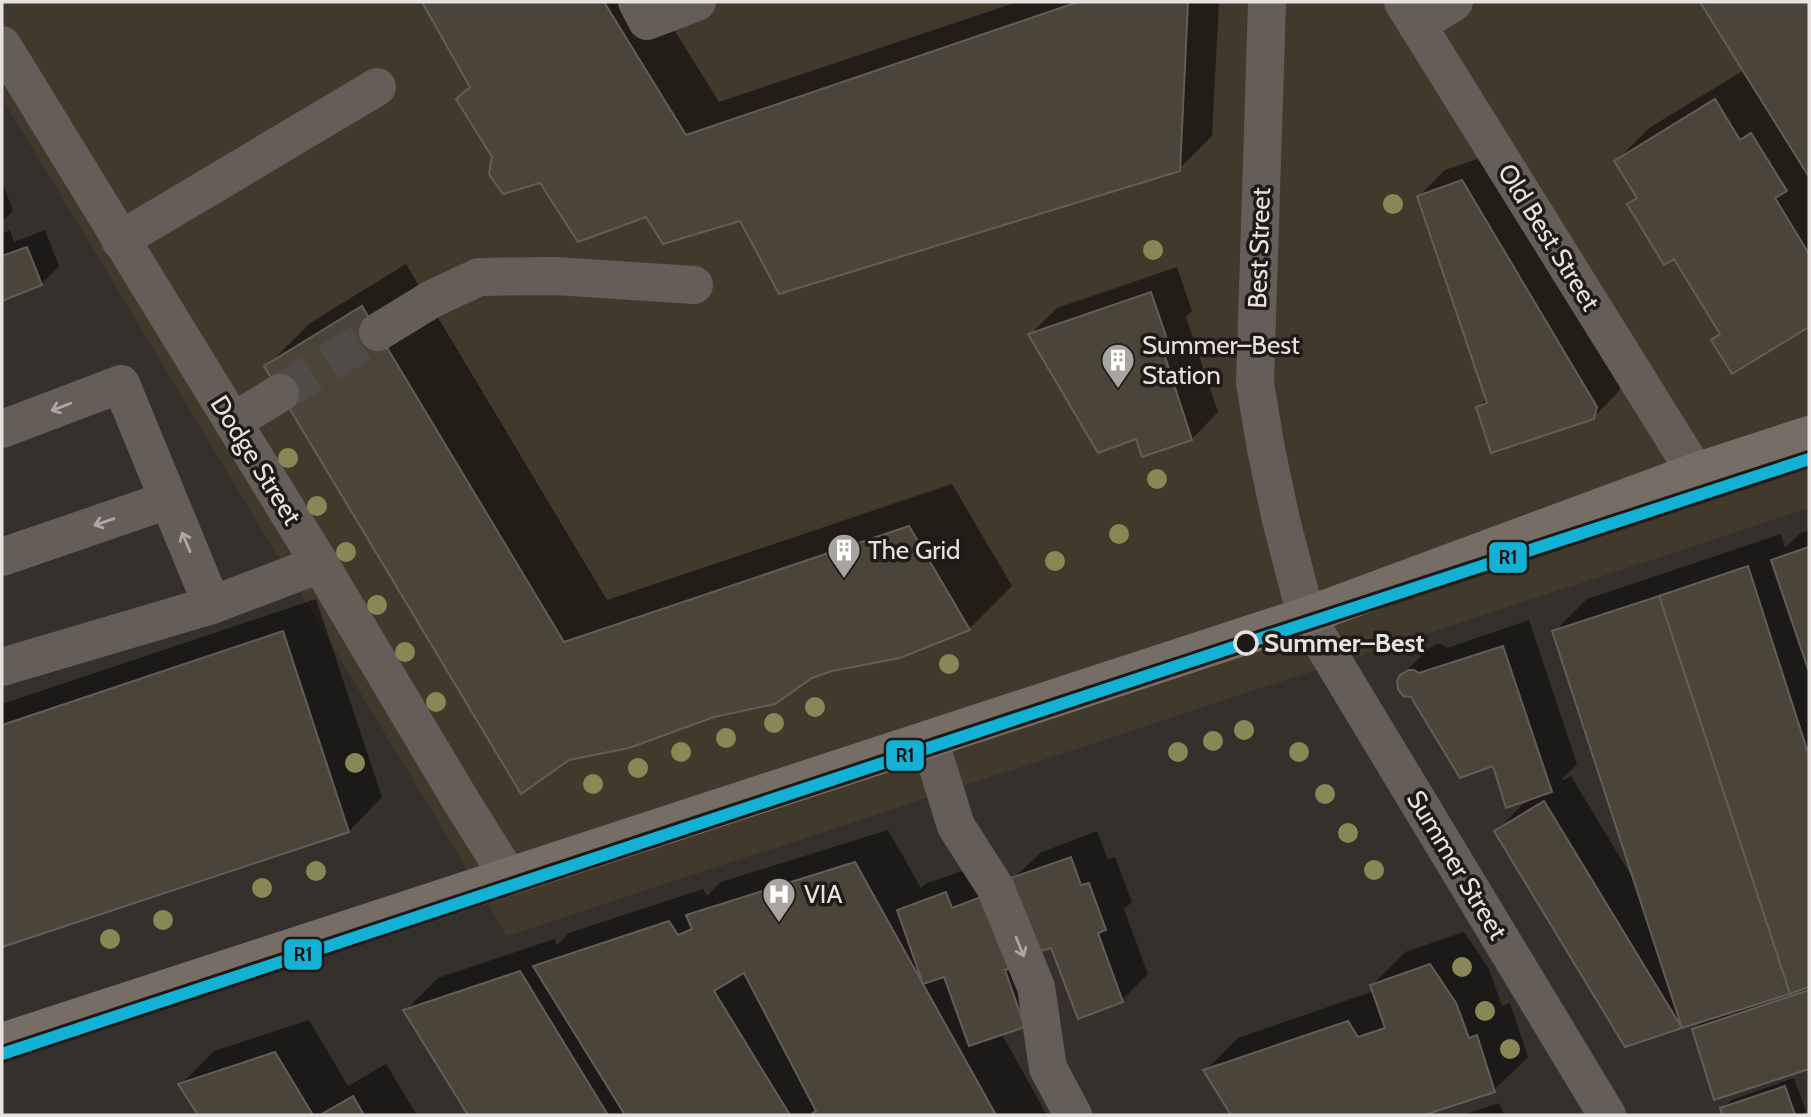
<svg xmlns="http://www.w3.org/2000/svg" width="1811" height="1117" viewBox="0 0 1811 1117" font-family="Cabin,sans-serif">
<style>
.built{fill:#41392c}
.shadow{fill:#0007}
.building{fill:#4b4539;stroke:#615e5a;stroke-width:2}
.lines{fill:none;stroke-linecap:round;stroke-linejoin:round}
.minor-tunnel{stroke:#4f4c48;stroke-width:38;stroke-dasharray:38 19;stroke-linecap:butt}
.minor{stroke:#645d58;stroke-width:38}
.major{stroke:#776d67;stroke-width:38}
.rail-1-casing{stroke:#1d1a17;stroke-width:18}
.rail-1{stroke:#13b2d5;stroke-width:12}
.tree{fill:#888856}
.oneway{stroke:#aca7a2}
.stop-dot{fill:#1d1a17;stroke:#e6e3de;stroke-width:3.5}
.labels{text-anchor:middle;stroke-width:7;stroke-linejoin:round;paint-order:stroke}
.street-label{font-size:26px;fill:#e6e3de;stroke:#1d1a17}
.poi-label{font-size:26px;fill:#e6e3de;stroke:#1d1a17;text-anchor:start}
.stop-label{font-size:26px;font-weight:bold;fill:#e6e3de;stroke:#1d1a17;text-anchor:start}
.line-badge{stroke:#1d1a17;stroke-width:2.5}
.pale-badge-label{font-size:19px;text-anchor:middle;font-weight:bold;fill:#111}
</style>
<rect width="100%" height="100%" fill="#34312d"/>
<path class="built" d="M 2,2 L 1809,2 L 1809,508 L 507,936 L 2,98 Z"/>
<g class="shadow">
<path d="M 424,2 L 657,2 L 719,102 L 1017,2 L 1219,2 L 1212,136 L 1179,169 L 741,219 L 541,181 L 494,157 L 472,86 Z"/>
<path d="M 1702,2 L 1809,2 L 1809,325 L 1732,372 L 1713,340 L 1721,332 L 1674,257 L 1629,204 L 1638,195 L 1616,161 L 1649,128 L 1744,70 Z"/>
<path d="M 1489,155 L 1623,380 L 1619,391 L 1593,418 L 1478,407 L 1487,399 L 1419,196 L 1445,170 Z"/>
<path d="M 2,181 L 13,211 L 2,222 Z"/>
<path d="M 10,230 L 14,242 L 45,230 L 59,266 L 41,284 L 2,299 L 2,234 Z"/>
<path d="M 406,264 L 607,600 L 952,484 L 1012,586 L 969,629 L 900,656 L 832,670 L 628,746 L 267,366 L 310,323 Z"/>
<path d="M 1177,267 L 1192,311 L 1186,317 L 1218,412 L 1192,439 L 1031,334 L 1057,308 Z"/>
<path d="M 1809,530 L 1809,1067 L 1715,1098 L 1694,1029 L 1703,1020 L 1626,1045 L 1496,831 L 1522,805 L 1533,798 L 1494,764 L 1401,676 L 1428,649 L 1437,644 L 1441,644 L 1447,648 L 1529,620 L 1577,764 L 1562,779 L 1563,780 L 1571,776 L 1633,879 L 1554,632 L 1587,599 L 1781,534 L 1785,548 L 1799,534 Z"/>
<path d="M 316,599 L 382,797 L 349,831 L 2,946 L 2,704 Z"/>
<path d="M 888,830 L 921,888 L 925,884 L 973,867 L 1011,881 L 1040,853 L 1097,831 L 1108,860 L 1115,857 L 1132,902 L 1124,909 L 1148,974 L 1122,1000 L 1052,945 L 1039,950 L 1050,999 L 1001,1033 L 1047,1115 L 470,1115 L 405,1011 L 438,978 L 554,939 L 557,945 L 569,933 L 703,889 L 707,896 L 721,882 Z"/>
<path d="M 1464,932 L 1489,969 L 1502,1006 L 1510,1003 L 1528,1057 L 1494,1090 L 1418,1115 L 1233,1115 L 1205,1071 L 1238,1038 L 1374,991 L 1372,985 L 1405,952 Z"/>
<path d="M 309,1020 L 348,1086 L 386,1064 L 417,1115 L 200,1115 L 181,1084 L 214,1051 Z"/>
<path d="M 1794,1078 L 1806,1111 L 1802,1115 L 1724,1115 L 1722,1109 L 1731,1100 Z"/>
<path d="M 1499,1103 L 1504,1115 L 1462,1115 Z"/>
</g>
<g class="building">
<path d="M 422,2 L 604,2 L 686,135 L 1078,2 L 1188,2 L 1180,171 L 779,294 L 740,221 L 663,244 L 646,217 L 578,242 L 540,183 L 503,194 L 489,174 L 492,157 L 456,99 L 470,87 Z"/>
<path d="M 1700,2 L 1809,2 L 1809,177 Z"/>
<path d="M 1715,99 L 1740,140 L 1751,133 L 1787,191 L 1775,198 L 1809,254 L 1809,327 L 1732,374 L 1711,340 L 1720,334 L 1674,259 L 1664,265 L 1627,204 L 1637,198 L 1614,161 Z"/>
<path d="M 1462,180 L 1597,407 L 1594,419 L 1491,453 L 1476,407 L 1487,403 L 1417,196 Z"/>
<path d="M 27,247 L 42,285 L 2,301 L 2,256 Z"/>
<path d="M 1151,292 L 1167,339 L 1160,341 L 1192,440 L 1142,457 L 1136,439 L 1098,453 L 1028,334 Z"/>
<path d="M 362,306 L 564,642 L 909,526 L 970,630 L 900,658 L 832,671 L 812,678 L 775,704 L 714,717 L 629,748 L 569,760 L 521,794 L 264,366 Z"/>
<path d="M 1809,547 L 1809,669 L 1808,669 L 1771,560 Z"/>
<path d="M 1748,566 L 1809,756 L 1809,987 L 1790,994 L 1659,596 Z"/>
<path d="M 1659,596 L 1790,994 L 1682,1028 L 1552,631 Z"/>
<path d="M 283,631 L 349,832 L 2,947 L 2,725 Z"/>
<path d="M 1503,646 L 1552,792 L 1506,808 L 1493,766 L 1460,778 L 1411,697 L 1403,696 L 1398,689 L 1397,681 L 1400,675 L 1409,670 L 1414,670 L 1419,673 Z"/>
<path d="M 1544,801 L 1682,1028 L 1625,1047 L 1494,831 Z"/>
<path d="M 1071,857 L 1081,885 L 1089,883 L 1106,930 L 1098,933 L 1123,1002 L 1078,1019 L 1051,948 L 1038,952 L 1011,878 Z"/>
<path d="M 855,862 L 996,1115 L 810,1115 L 816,1111 L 744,973 L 714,991 L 790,1115 L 625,1115 L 533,966 L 669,921 L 678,935 L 692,929 L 686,915 Z"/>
<path d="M 946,892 L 952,908 L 981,897 L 1014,967 L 1005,970 L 1025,1027 L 969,1046 L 944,977 L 923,984 L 897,910 Z"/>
<path d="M 1430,964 L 1456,1003 L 1469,1038 L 1477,1035 L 1495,1092 L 1424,1115 L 1231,1115 L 1203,1070 L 1348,1021 L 1358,1037 L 1385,1028 L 1370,985 Z"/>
<path d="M 520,971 L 608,1115 L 468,1115 L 403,1010 Z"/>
<path d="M 1809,990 L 1809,1069 L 1714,1100 L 1692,1029 Z"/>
<path d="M 275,1052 L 313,1115 L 198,1115 L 178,1084 Z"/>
<path d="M 1785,1086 L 1795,1115 L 1722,1115 L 1720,1108 Z"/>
<path d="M 353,1096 L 364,1115 L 320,1115 Z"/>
</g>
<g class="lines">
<path class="minor-tunnel" d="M 280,393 L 378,332"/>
<g class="minor">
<path d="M 637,2 L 647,21 L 697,2"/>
<path d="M 1267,2 L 1255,383 L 1266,449 L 1281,520 L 1306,616 L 1607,1115"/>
<path d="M 1403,2 L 1695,472"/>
<path d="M 1417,25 L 1454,2"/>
<path d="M 2,45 L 320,564 L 461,801 L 508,876"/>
<path d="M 120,240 L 377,87"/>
<path d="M 378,332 L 432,299 L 479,277 L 555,276 L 694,285"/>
<path d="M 233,422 L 280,393"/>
<path d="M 2,429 L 121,384 L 212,605"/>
<path d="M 2,557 L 168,500"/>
<path d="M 2,667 L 212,605 L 320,564"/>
<path d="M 929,739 L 956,826 L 995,887 L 1036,987 L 1048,1068 L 1073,1115"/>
</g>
<path class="major" d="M 2,1042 L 1306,616 L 1695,472 L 1809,435"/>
<defs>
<path id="rail-1" d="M 2,1054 L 1240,645 L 1809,459"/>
</defs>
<use href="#rail-1" class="rail-1-casing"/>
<use href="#rail-1" class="rail-1"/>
</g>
<g class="tree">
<circle cx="1393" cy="204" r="10"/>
<circle cx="1153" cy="250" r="10"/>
<circle cx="288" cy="458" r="10"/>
<circle cx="1157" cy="479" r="10"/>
<circle cx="317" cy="506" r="10"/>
<circle cx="1119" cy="534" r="10"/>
<circle cx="346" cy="552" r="10"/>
<circle cx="1055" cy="561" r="10"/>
<circle cx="377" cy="605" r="10"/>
<circle cx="405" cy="652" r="10"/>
<circle cx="949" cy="664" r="10"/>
<circle cx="436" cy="702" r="10"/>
<circle cx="815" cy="707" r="10"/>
<circle cx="774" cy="723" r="10"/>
<circle cx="1244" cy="730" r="10"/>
<circle cx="726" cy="738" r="10"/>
<circle cx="1213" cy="741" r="10"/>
<circle cx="681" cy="752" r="10"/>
<circle cx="1178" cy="752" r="10"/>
<circle cx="1299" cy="752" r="10"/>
<circle cx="355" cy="763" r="10"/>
<circle cx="638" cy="768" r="10"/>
<circle cx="593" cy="784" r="10"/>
<circle cx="1325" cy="794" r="10"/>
<circle cx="1348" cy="833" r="10"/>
<circle cx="1374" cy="870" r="10"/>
<circle cx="316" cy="871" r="10"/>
<circle cx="262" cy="888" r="10"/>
<circle cx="163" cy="920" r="10"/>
<circle cx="110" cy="939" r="10"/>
<circle cx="1462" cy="967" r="10"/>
<circle cx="1485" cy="1011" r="10"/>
<circle cx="1510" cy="1049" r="10"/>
</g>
<defs><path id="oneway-shaft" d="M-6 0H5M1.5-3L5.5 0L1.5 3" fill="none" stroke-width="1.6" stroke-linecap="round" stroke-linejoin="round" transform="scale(1.75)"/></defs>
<g class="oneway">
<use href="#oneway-shaft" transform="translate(61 407) rotate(159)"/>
<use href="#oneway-shaft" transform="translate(104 522) rotate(161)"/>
<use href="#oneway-shaft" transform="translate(186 542) rotate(-113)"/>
<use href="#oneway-shaft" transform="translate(1020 947) rotate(68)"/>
</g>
<defs>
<symbol id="building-pin" viewBox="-11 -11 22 30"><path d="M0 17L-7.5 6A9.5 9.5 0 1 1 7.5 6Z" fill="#a8a5a0" stroke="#1d1a17"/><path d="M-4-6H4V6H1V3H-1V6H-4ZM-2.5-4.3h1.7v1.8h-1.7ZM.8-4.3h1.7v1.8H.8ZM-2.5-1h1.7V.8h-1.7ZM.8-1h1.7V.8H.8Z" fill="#fff"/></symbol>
<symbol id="hospital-pin" viewBox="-11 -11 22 30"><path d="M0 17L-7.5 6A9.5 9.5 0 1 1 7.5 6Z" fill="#a8a5a0" stroke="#1d1a17"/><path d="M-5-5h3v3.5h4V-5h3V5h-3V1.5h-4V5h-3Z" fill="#fff"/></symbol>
</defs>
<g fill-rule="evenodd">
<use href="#building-pin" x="1099" y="341" width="38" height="52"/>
<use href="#building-pin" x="825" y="531" width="38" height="52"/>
<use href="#hospital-pin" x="760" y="875" width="38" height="52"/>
</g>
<circle class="stop-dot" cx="1246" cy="643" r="11"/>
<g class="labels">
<g class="street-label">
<text transform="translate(1549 237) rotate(58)" y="9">Old Best Street</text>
<text transform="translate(1259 248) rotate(-88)" y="9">Best Street</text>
<text transform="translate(256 460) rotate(58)" y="9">Dodge Street</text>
<text transform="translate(1457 865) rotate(59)" y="9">Summer Street</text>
</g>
<g class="poi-label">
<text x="1142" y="354">Summer–Best<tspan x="1142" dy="30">Station</tspan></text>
<text x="868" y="559">The Grid</text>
<text x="804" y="903">VIA</text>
</g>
<g class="stop-label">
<text x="1264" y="652">Summer–Best</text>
</g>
</g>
<g class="line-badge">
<rect x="1488" y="541" width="40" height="33" rx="7" fill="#13b2d5"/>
<rect x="885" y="739" width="40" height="33" rx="7" fill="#13b2d5"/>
<rect x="283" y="938" width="40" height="33" rx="7" fill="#13b2d5"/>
</g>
<g class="pale-badge-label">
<text x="1508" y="564">R1</text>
<text x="905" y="762">R1</text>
<text x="303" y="961">R1</text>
</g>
<rect width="1811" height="1117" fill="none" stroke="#e6e3de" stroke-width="7"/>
</svg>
